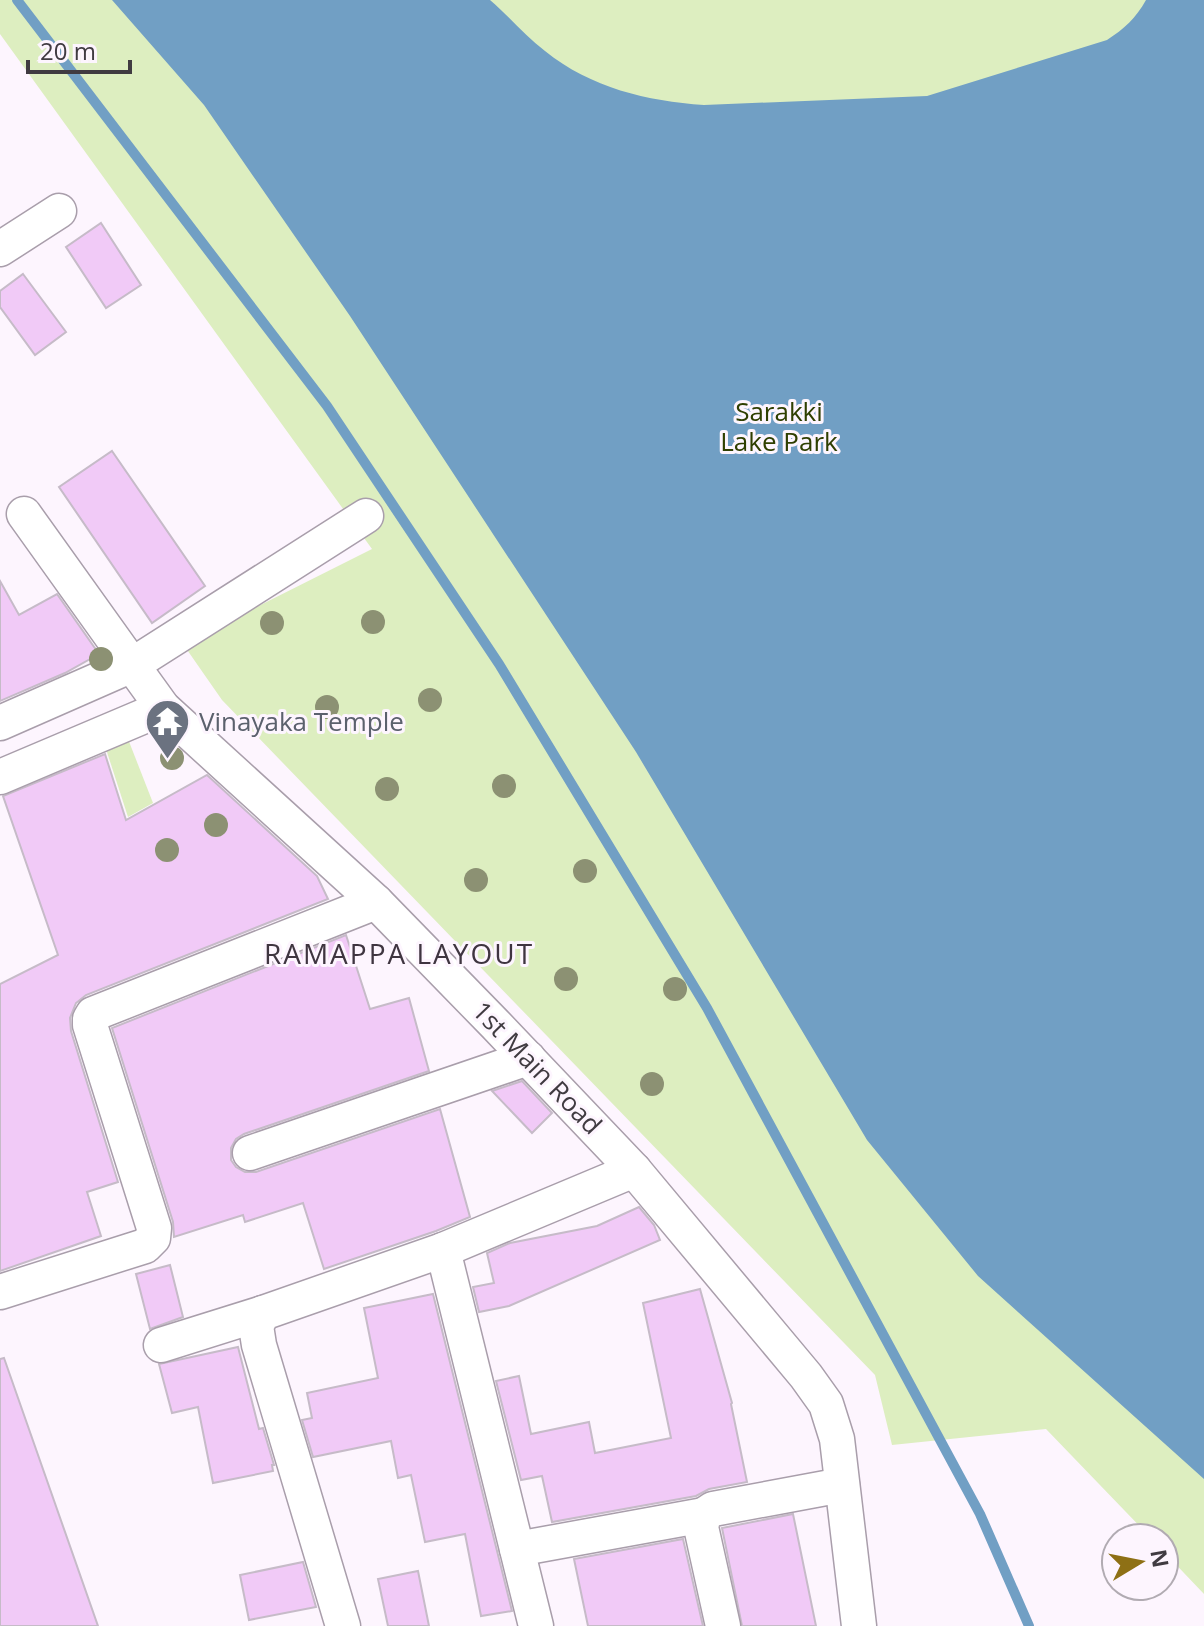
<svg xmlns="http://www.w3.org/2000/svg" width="1204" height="1626" viewBox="0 0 1204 1626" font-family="'Open Sans',sans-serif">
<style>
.green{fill:#ddeec0}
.water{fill:#719fc4}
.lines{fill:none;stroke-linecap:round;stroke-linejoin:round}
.stream{stroke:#719fc4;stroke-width:10}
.building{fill:#f1caf7;stroke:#c6bbc8;stroke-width:2}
.minor-casing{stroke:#a99eab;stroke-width:37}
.minor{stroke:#fff;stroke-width:34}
.tree{fill:#8c9173}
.labels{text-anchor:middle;stroke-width:6;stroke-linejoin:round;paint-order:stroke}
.park-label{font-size:26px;fill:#2f3f01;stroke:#fdf5fe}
.worship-label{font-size:26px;fill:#5b616d;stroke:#fdf5fe;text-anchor:start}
.street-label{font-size:26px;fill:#403b41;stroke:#fdf5fe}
.neighbourhood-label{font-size:28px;letter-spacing:2px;fill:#3f3540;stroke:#fdf5fe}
</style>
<rect width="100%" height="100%" fill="#fdf5fe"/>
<g class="green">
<path d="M 0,0 L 1204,0 L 1204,1594 L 1164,1552 L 1164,1538 L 1151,1538 L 1046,1429 L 892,1445 L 875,1375 L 222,700 L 183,644 L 372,549 L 0,34 Z"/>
<path d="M 128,739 L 153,803 L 128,817 L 106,749 Z"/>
</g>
<path class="water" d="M 112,0 L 490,0 C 509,16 525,36 545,51 C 591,88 647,101 704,105 L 927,96 L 1107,40 C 1124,29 1136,18 1146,0 L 1204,0 L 1204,1479 L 978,1276 L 867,1140 L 636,752 L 350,316 L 204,105 Z"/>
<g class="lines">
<path class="stream" d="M 17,0 L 327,406 L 499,664 L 707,1008 L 980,1514 L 1029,1626"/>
</g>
<g class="building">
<path d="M 101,223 L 141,285 L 106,308 L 66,247 Z"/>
<path d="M 23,274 L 66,332 L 35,355 L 0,307 L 0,291 Z"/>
<path d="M 112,451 L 205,586 L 152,623 L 59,487 Z"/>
<path d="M 0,581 L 19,615 L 57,594 L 99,654 L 65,673 L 0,701 Z"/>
<path d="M 105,754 L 126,820 L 207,775 L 317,876 L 328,899 L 86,995 L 76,1003 L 70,1018 L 71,1031 L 118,1182 L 87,1192 L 101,1236 L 0,1271 L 0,984 L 58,955 L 3,796 Z"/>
<path d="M 346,935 L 370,1009 L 409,998 L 429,1071 L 244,1134 L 236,1139 L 231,1148 L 231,1160 L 236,1167 L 245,1172 L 256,1172 L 440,1109 L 470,1217 L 436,1231 L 324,1269 L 303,1203 L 245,1222 L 243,1215 L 174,1237 L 173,1222 L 112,1028 Z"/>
<path d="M 522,1081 L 552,1113 L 532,1133 L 492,1091 Z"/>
<path d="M 639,1207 L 654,1225 L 660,1240 L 509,1306 L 479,1312 L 473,1287 L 494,1283 L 487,1253 L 510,1243 L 597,1226 Z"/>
<path d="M 170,1265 L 183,1317 L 150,1329 L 136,1274 Z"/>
<path d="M 700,1289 L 732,1403 L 731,1404 L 747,1482 L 709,1489 L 696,1496 L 552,1522 L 542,1476 L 521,1480 L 496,1381 L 519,1376 L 531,1434 L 589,1422 L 595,1453 L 671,1438 L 643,1303 Z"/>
<path d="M 433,1294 L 512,1611 L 481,1616 L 465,1534 L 425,1542 L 411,1475 L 398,1478 L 391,1441 L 313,1457 L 302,1420 L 312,1418 L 307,1393 L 378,1378 L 364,1308 Z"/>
<path d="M 238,1347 L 259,1429 L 263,1428 L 274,1465 L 272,1465 L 273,1471 L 213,1483 L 198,1407 L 172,1413 L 159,1364 Z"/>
<path d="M 4,1358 L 98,1626 L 0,1626 L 0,1359 Z"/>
<path d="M 793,1514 L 816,1626 L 742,1626 L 722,1528 Z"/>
<path d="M 683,1539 L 703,1626 L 588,1626 L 574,1559 Z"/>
<path d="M 303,1562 L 316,1607 L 249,1620 L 240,1575 Z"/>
<path d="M 418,1571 L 429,1626 L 388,1626 L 378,1579 Z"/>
</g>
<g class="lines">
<defs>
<g id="minor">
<path d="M 0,249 L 59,211"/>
<path d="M 24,514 L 132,665 L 366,516"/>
<path d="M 0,723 L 132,665 L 163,708 L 376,902 L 495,1024 L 634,1170 L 806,1376 L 826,1404 L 837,1439 L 859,1626"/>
<path d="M 0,777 L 163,708"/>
<path d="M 250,1153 L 528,1058"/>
<path d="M 443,1250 L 536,1626"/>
<path d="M 0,1292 L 145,1246 L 153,1238 L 154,1228 L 90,1025 L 90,1019 L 93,1014 L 376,902"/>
<path d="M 161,1345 L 263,1313"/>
<path d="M 517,1549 L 704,1515"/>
<path d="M 343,1626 L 259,1345 L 256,1326 L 263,1313 L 443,1250 L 634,1170"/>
<path d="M 723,1626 L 701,1527 L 704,1515 L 713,1509 L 842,1485"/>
</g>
</defs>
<use href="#minor" class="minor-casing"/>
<use href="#minor" class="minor"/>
</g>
<g class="tree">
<circle cx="373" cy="622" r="12"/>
<circle cx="272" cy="623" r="12"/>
<circle cx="101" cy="659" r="12"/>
<circle cx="430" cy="700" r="12"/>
<circle cx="327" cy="707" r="12"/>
<circle cx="172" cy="758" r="12"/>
<circle cx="504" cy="786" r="12"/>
<circle cx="387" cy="789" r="12"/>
<circle cx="216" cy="825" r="12"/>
<circle cx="167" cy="850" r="12"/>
<circle cx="585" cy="871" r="12"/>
<circle cx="476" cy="880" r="12"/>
<circle cx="566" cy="979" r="12"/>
<circle cx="675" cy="989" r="12"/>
<circle cx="652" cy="1084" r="12"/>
</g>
<defs>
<symbol id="temple-pin" viewBox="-11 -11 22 30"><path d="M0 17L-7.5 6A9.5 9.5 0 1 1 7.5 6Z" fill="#6b7280" stroke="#fdf5fe"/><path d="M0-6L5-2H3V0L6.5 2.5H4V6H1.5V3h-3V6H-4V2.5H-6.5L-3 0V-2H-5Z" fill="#fff"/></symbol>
</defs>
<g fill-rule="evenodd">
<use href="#temple-pin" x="142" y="696" width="51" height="69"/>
</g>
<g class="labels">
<g class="park-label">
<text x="779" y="421">Sarakki<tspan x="779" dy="30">Lake Park</tspan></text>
</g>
<g class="worship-label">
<text x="199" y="731">Vinayaka Temple</text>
</g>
<g class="street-label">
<text transform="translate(537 1068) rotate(46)" y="9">1st Main Road</text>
</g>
<g class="neighbourhood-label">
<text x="399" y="964">RAMAPPA LAYOUT</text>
</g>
</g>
<g transform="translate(1140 1562) rotate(80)"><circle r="38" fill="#fdf5fe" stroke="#b1abb2" stroke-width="2"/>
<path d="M0-6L14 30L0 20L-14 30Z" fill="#8e7015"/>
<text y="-12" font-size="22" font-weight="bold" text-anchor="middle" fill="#403b41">N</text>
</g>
<path d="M28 60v12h102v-12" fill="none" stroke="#403b41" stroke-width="4"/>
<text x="40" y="60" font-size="24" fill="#403b41" stroke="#fdf5fe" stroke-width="6" paint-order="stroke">20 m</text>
</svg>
